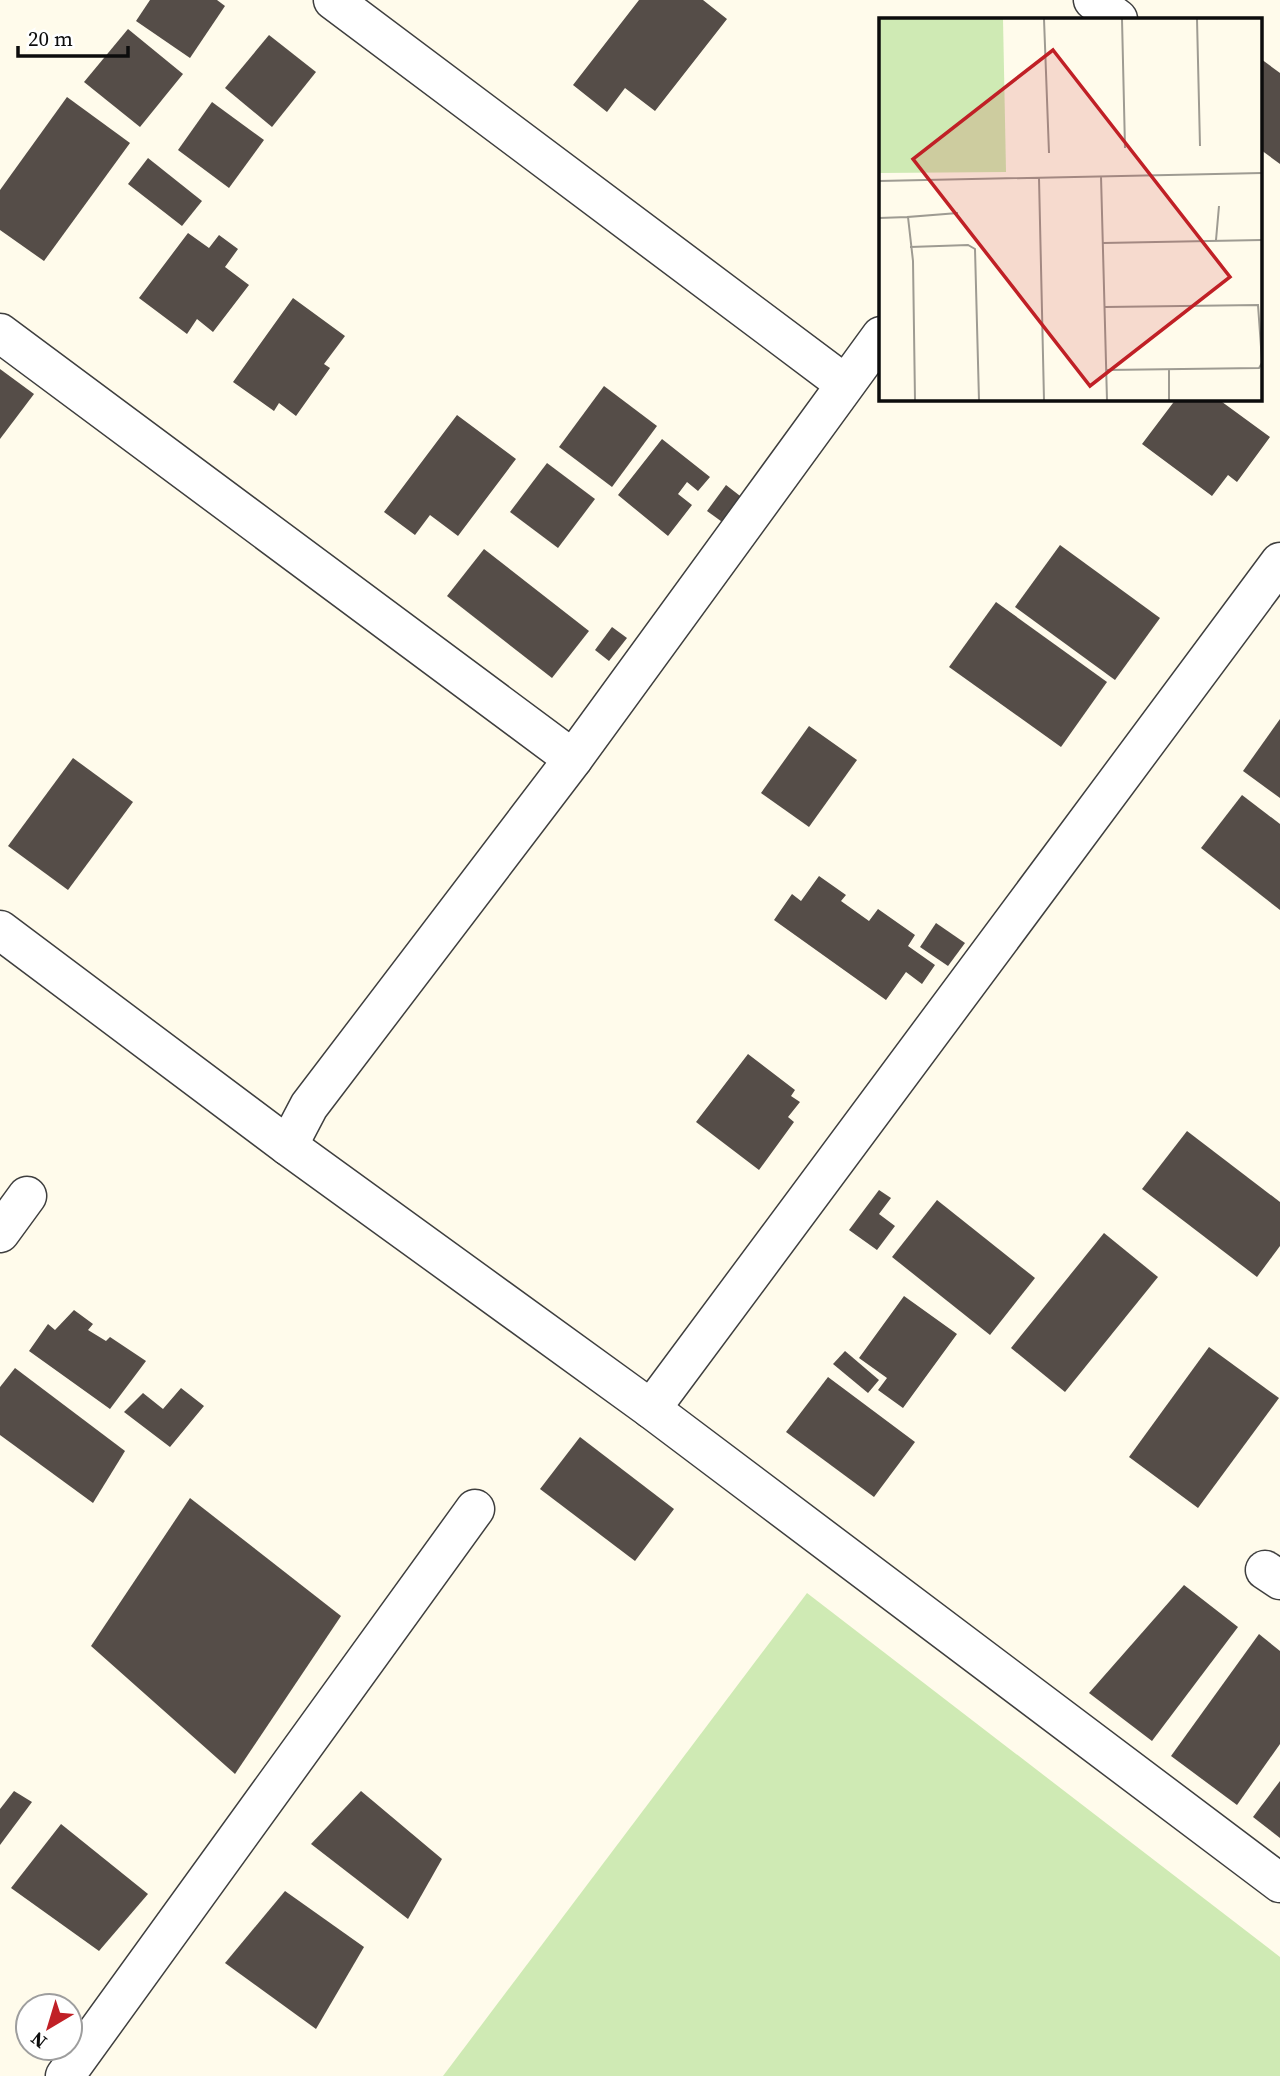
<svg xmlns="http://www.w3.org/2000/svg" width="1280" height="2076" viewBox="0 0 1280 2076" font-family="'Source Serif 4',serif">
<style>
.green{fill:#cfeab4}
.building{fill:#554d48}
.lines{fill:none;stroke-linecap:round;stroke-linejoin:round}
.minor-casing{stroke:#3f3f3f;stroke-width:41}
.minor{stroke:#fff;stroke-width:38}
.inset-road{fill:none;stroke:#9e9b92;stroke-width:2}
.view{fill:#c02026;fill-opacity:0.15;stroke:#c02026;stroke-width:3.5}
.inset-edge{fill:none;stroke:#0c0c0c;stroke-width:3.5}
</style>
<rect width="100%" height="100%" fill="#fffbeb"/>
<path class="green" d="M 807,1593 L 1280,1957 L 1280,2076 L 443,2076 Z"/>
<g class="building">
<path d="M 150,0 L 217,0 L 225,6 L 190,58 L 136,21 Z"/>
<path d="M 639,0 L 703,0 L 727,19 L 655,111 L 625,88 L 607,112 L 573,85 Z"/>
<path d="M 128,29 L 183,74 L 140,127 L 84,82 Z"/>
<path d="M 269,35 L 316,72 L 272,127 L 225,88 Z"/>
<path d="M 1261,59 L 1280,73 L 1280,164 L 1261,150 Z"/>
<path d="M 67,97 L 130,143 L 44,261 L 0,230 L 0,190 Z"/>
<path d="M 212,102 L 264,140 L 229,188 L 178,150 Z"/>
<path d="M 148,158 L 202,201 L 182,226 L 128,184 Z"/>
<path d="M 188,233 L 209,248 L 219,235 L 238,249 L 225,267 L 249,285 L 213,332 L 197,319 L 187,334 L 139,298 Z"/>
<path d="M 293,298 L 345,336 L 324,364 L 330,368 L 296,416 L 279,403 L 274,411 L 233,382 Z"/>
<path d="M 0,369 L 34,394 L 0,439 Z"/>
<path d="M 604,386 L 657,426 L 612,487 L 559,447 Z"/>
<path d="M 1176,399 L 1218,399 L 1270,437 L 1237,482 L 1228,475 L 1212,496 L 1142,444 Z"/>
<path d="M 457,415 L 516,459 L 458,536 L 430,515 L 415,535 L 384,512 Z"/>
<path d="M 662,439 L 710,477 L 698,491 L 687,482 L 678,494 L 692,505 L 668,536 L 618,495 Z"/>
<path d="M 547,463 L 595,499 L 558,548 L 510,512 Z"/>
<path d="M 726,485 L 744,499 L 725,524 L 707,511 Z"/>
<path d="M 1060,545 L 1160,618 L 1115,680 L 1015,607 Z"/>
<path d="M 484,549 L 589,631 L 552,678 L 447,596 Z"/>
<path d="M 996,602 L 1107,682 L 1061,747 L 949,667 Z"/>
<path d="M 612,627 L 627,638 L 609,661 L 595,650 Z"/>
<path d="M 1280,719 L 1280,798 L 1243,771 Z"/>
<path d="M 809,726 L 857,760 L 809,827 L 761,793 Z"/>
<path d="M 73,758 L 133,802 L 68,890 L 8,846 Z"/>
<path d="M 1242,795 L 1280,824 L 1280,910 L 1201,848 Z"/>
<path d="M 819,876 L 846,895 L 841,901 L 869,921 L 878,909 L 915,935 L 908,946 L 935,965 L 922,984 L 906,972 L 886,1000 L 774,920 L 792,894 L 801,901 Z"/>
<path d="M 936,923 L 965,943 L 948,966 L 920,947 Z"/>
<path d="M 748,1054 L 795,1090 L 791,1096 L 800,1102 L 788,1117 L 794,1122 L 759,1170 L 696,1122 Z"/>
<path d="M 1187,1131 L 1280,1202 L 1280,1246 L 1257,1277 L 1142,1189 Z"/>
<path d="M 879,1190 L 891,1198 L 879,1214 L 895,1226 L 877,1250 L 849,1230 Z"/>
<path d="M 937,1200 L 1035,1278 L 990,1335 L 892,1257 Z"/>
<path d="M 1104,1233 L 1158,1277 L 1065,1392 L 1011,1348 Z"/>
<path d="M 904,1296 L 957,1334 L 903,1408 L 878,1390 L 887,1378 L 859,1358 Z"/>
<path d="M 74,1310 L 93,1324 L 88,1330 L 106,1341 L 110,1337 L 146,1361 L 110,1409 L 29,1351 L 48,1324 L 55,1330 Z"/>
<path d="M 1209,1347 L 1279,1398 L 1198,1508 L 1129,1457 Z"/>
<path d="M 845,1351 L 879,1380 L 868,1393 L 833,1364 Z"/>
<path d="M 15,1368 L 125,1451 L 93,1503 L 0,1435 L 0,1387 Z"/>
<path d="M 828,1377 L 915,1442 L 874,1497 L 786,1432 Z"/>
<path d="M 181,1388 L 204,1406 L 170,1447 L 124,1412 L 143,1393 L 163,1409 Z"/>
<path d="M 580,1437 L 674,1509 L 635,1561 L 540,1489 Z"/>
<path d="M 190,1498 L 341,1616 L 235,1774 L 91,1646 Z"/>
<path d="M 1184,1585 L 1238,1627 L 1152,1741 L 1089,1693 Z"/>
<path d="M 1259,1634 L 1280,1651 L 1280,1744 L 1237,1805 L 1171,1756 Z"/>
<path d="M 1280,1781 L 1280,1838 L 1253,1817 Z"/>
<path d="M 14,1791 L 32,1802 L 0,1845 L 0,1809 Z"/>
<path d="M 361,1791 L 442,1859 L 408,1919 L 311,1844 Z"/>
<path d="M 61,1824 L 148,1894 L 99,1951 L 11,1888 Z"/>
<path d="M 285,1891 L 364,1947 L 316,2029 L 225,1963 Z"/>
</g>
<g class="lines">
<defs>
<g id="minor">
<path d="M 333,0 L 845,384"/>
<path d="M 1093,0 L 1118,19"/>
<path d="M 0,333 L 573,759"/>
<path d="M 0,930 L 288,1146 L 651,1409 L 1280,1883"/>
<path d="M 288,1146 L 309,1106 L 573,759 L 881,336"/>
<path d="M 0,1233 L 27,1196"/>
<path d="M 651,1409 L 1280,562"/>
<path d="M 1265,1570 L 1280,1580"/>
<path d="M 65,2076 L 475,1509"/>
</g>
</defs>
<use href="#minor" class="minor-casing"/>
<use href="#minor" class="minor"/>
</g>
<g transform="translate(879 18)">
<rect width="383" height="383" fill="#fffbeb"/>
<path d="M 0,1 L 124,1 L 127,154 L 0,155 Z" fill="#cfeab4"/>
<path class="inset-road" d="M 165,1 L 170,135M 243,1 L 246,130M 318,1 L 321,128M 222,158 L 228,382M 160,160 L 165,382M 0,163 L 383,155M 0,200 L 29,199M 337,222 L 340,188M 224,225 L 383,222M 31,229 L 89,227 L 96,231 L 100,382M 226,289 L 379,287 L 383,343M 290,351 L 290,382M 227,352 L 380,350 L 383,345M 36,382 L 34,243 L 29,199 L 79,195"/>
<path class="view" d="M 174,32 L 351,259 L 211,368 L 34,141 Z"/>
<rect width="383" height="383" class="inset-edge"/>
</g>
<g transform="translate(49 2027) rotate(218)"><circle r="33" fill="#ffffff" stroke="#9e9e9e" stroke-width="2"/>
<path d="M0-5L12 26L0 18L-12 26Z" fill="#c02026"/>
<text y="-10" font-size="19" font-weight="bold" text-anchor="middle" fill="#0c0c0c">N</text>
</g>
<path d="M18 46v10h110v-10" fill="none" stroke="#0c0c0c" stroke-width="3.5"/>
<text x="28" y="46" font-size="21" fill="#0c0c0c" stroke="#ffffff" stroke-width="5" paint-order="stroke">20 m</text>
</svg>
